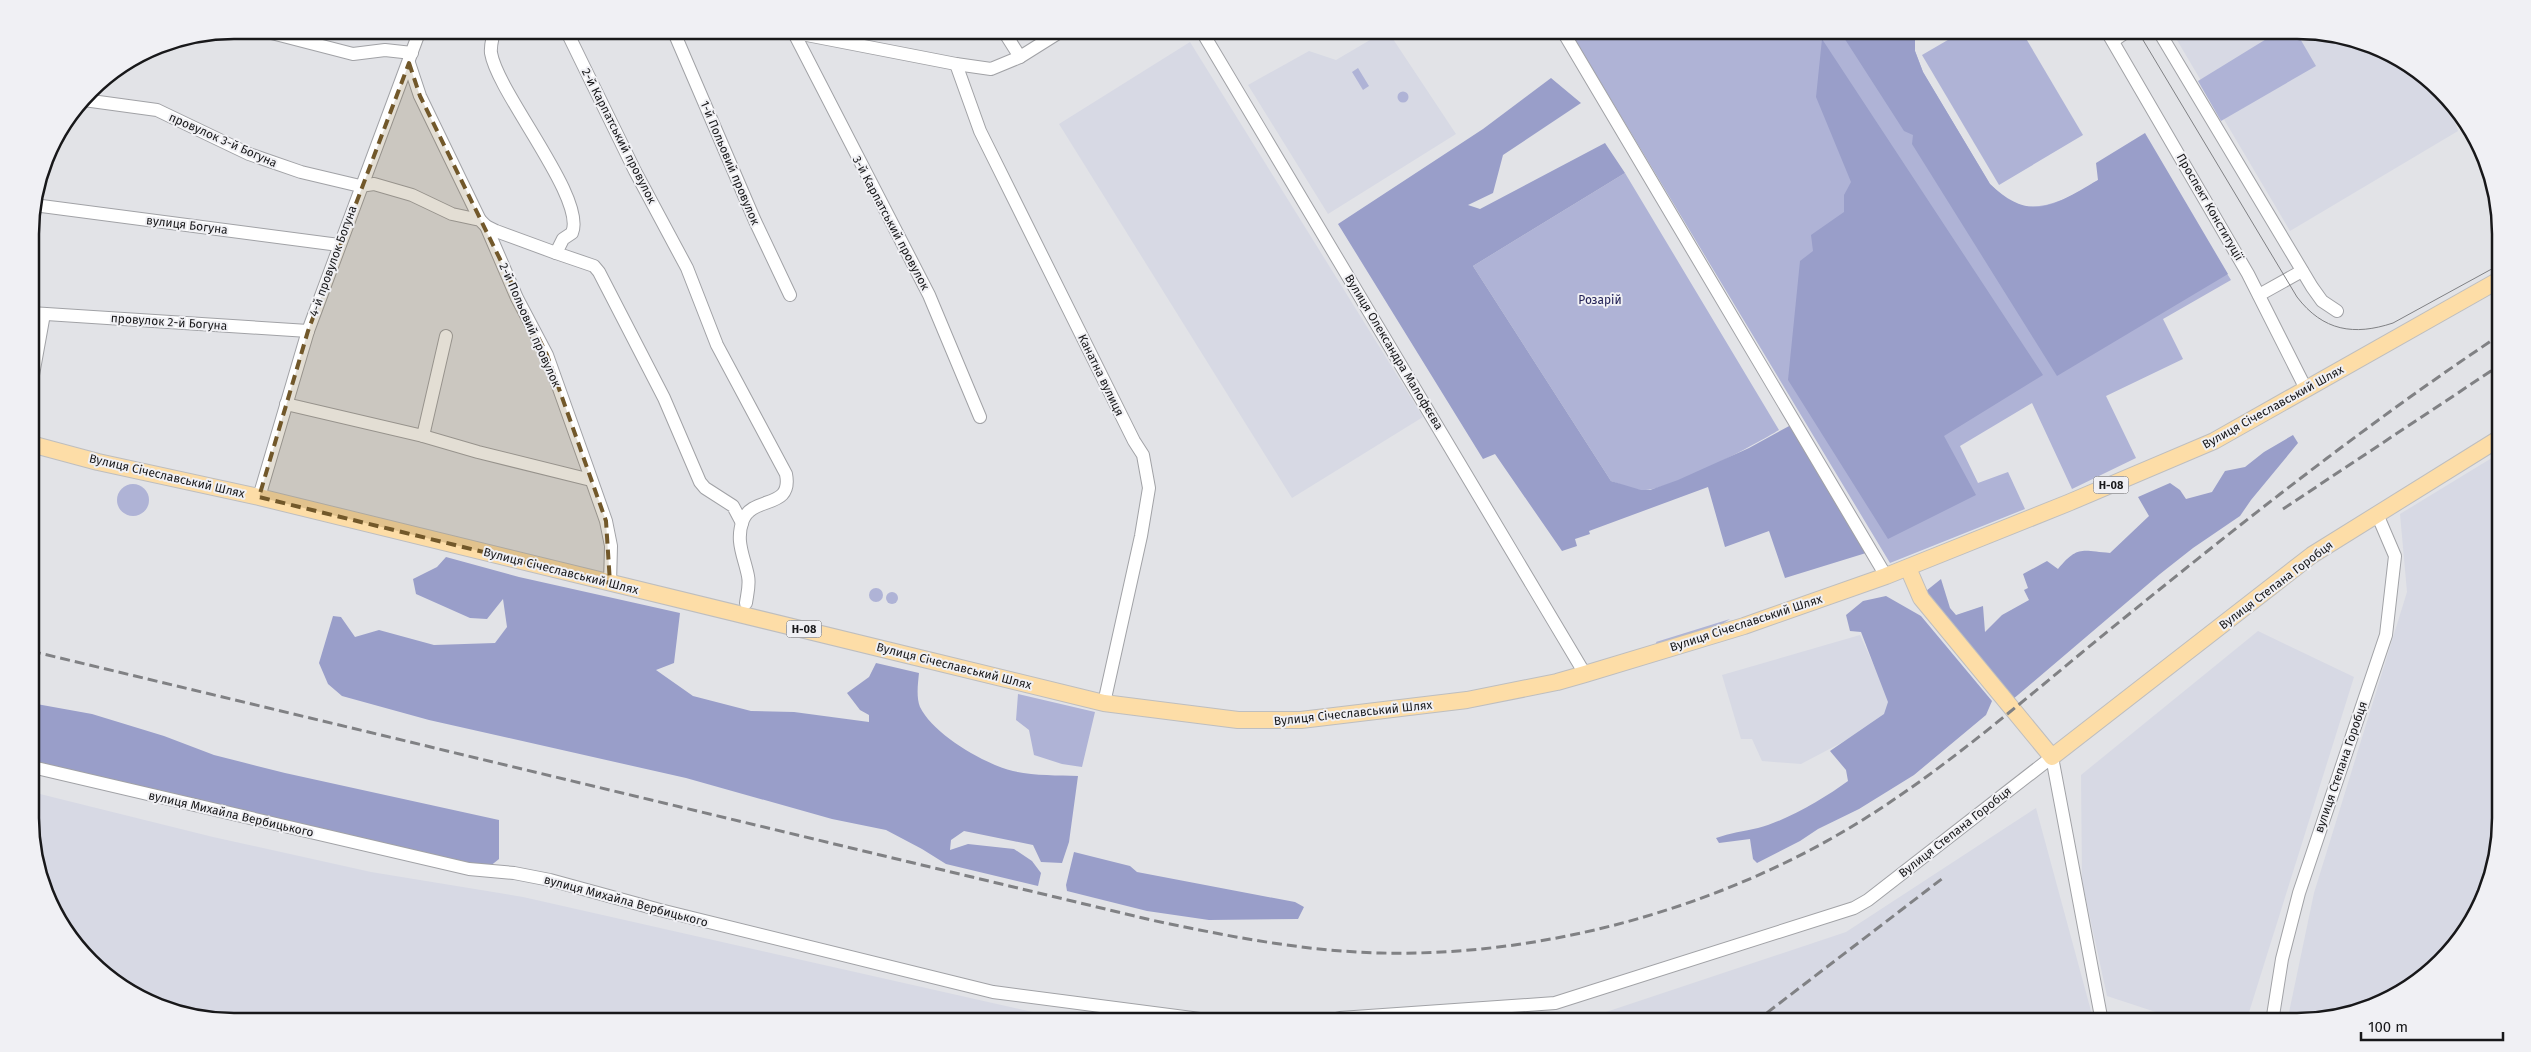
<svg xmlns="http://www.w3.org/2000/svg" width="2531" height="1052" viewBox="0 0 2531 1052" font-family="'Fira Sans',sans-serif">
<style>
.built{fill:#d7d9e4}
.green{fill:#afb3d6}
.forest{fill:#999ec9}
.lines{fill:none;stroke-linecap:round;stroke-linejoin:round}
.minor-casing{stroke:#a1a2a6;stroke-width:14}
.major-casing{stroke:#bebebf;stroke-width:18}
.minor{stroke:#fff;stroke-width:12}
.major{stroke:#fddda7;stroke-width:16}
.tram{stroke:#808184;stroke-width:1}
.rail{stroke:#808184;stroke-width:3;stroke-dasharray:10 5;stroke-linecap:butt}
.marked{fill:#72582a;fill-opacity:0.2;stroke:#72582a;stroke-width:4;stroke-dasharray:10 6;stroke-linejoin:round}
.labels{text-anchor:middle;stroke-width:4;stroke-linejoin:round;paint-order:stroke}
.shield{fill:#f0f0f4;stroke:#59595b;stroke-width:1}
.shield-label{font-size:11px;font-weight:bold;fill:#18181a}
.street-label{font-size:12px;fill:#18181a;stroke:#f0f0f4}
.park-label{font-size:12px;fill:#232257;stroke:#f0f0f4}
.rim{fill:none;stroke:#18181a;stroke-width:2.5}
</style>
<rect width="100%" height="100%" fill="#e2e3e7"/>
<g class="built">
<path d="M 1387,30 L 1456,134 L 1328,214 L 1248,85 L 1309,51 L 1336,60 Z"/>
<path d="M 2171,30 L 2297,30 L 2375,45 L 2422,72 L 2447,98 L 2458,131 L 2290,231 Z"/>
<path d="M 1190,42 L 1423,417 L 1292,498 L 1059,124 Z"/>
<path d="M 2500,453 L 2501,819 L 2486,896 L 2459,942 L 2421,980 L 2363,1011 L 2310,1022 L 2287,1022 L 2314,893 L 2407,592 L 2400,514 Z"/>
<path d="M 2258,631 L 2354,677 L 2246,1022 L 2186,1022 L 2107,996 L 2082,881 L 2081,775 Z"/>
<path d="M 1860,635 L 1896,714 L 1801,764 L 1762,761 L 1752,739 L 1741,739 L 1722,675 Z"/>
<path d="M 32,792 L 213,837 L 371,872 L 523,897 L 1037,1013 L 1490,1022 L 234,1022 L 156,1007 L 110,980 L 72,943 L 46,897 L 32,845 Z"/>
<path d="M 2036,808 L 2094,1022 L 1576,1022 L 1846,932 Z"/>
</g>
<g class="green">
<path d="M 1569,30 L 1915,30 L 1915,51 L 1923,72 L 1990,184 C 2000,194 2010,204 2025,206 C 2064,212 2117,166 2147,145 L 2231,280 L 2163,319 L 2183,359 L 2106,396 L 2136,458 L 2072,489 L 2032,403 L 1960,446 L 1978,483 L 2008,472 L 2025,509 L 1890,563 Z"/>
<path d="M 1965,30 L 2021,30 L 2083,135 L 1999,185 L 1922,55 Z"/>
<path d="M 2281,30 L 2295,30 L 2316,66 L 2221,121 L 2198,81 Z"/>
<path d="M 1358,68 L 1369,86 L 1363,90 L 1352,72 Z"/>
<circle cx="1403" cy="97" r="5.5"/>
<path d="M 1625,173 L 1779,430 C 1756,444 1664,494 1640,490 C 1631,489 1620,484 1611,481 L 1473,266 Z"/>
<circle cx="133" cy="500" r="16"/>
<circle cx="876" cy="595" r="7"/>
<circle cx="892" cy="598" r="6"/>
<path d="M 1730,619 L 1722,624 L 1657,644 L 1656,642 Z"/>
<path d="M 1018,694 L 1095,712 L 1082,767 L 1062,764 L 1034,755 L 1029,730 L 1016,720 Z"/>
</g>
<g class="forest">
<path d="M 1839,30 L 1915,30 L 1915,51 L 1923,72 L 1990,184 C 2031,224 2056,204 2098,180 L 2096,163 L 2145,133 L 2228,274 L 2057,376 L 1912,144 L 1913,135 L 1904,131 Z"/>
<path d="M 1822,39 L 2043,375 L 1944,436 L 1976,495 L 1888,539 L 1788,380 L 1800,261 L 1813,251 L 1811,235 L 1844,212 L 1844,195 L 1851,182 L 1816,97 Z"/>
<path d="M 1551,78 L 1581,103 L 1503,155 L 1493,193 L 1468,205 L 1480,209 L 1605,143 L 1625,173 L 1473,266 L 1611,481 L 1641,490 L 1650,490 L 1678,480 L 1749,448 L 1791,425 L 1866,553 L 1785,578 L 1769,531 L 1725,547 L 1708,487 L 1589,531 L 1590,534 L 1575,539 L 1577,546 L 1562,551 L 1495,454 L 1483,459 L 1338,224 L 1483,129 Z"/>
<path d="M 2293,435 L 2298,443 L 2251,500 L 2240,516 L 2193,548 L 2160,574 L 2012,700 L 1928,600 L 1926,591 L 1941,579 L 1950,608 L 1956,615 L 1983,606 L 1985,632 L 2002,615 L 2029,600 L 2024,590 L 2028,588 L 2023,574 L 2047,561 L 2058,569 C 2078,545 2082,551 2110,553 L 2149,516 L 2138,497 L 2170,483 L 2180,490 L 2186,499 L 2212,492 L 2225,471 L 2245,467 L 2264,452 Z"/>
<path d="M 446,557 L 519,577 L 680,613 L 674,663 L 656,670 L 693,696 L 751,711 L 794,712 L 869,722 L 869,715 L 860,710 L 847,693 L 869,677 L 876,663 L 919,673 C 918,683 916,697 920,707 C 933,734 984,764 1013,771 C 1033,776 1057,775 1078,776 L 1069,842 L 1062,863 L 1041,862 L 1033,845 L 964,831 L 951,840 L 950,850 L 968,844 L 1014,849 L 1032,861 L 1041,873 L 1038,886 L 946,864 L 922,849 L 886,830 L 832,819 L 686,778 L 429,720 L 342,696 L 328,684 L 319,663 L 333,616 L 341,617 L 355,637 L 379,630 L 434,645 L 495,643 L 507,627 L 503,599 L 487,619 L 470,618 L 416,594 L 413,579 L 437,567 Z"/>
<path d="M 1886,596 L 1921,616 L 1992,701 L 1986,715 L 1914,775 L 1859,809 L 1818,829 L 1800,841 L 1757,863 L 1753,859 L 1750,839 L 1719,843 L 1716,838 C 1730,833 1744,831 1758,828 C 1786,821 1825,798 1848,781 L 1846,770 L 1830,751 L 1884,714 L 1888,702 L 1861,632 L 1850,631 L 1846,615 L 1863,601 Z"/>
<path d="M 31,703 L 92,714 L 164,736 L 214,755 L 285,773 L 499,820 L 499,859 L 489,867 L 32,764 Z"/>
<path d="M 1074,852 L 1130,866 L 1137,872 L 1295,902 L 1304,907 L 1298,919 L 1209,920 L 1147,911 L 1067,891 L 1066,885 Z"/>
</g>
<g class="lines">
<defs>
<g id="minor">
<path d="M 260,30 L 353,54 L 385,50 L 412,53"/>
<path d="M 494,30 C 493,38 490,45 491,53 C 498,94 587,199 572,233 L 563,239 L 556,253 L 594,266 L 599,272 L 664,398 L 700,482 L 705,488 L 733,506 L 742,523"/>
<path d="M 566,30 L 635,171 L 687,268 L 717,345 L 786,474 C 793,510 753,495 743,520 C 735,541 744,556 748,576 C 750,585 747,595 746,603"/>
<path d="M 673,30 L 755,221 L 790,295"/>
<path d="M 781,30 L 956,64 L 991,69 L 1020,57 L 1063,30"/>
<path d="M 1003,30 L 1020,57"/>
<path d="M 1201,30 L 1585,674"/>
<path d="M 1562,30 L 1886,576"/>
<path d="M 2106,30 L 2248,274 L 2306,389"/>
<path d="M 2158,30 L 2312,287 L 2322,301 L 2337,311"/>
<path d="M 794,33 L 929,295 L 980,417"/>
<path d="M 2113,41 L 2129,30"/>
<path d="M 409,63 L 420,96 L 480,220"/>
<path d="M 956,64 L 980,131 L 1134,441 L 1143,455 L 1149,488 L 1141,536 L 1104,703"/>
<path d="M 84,100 L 157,110 L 249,154 L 301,172 L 360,186 L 374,184 L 412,195 L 452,214 L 480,220 L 486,226 L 496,231 L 556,253"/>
<path d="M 34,205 L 339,245"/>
<path d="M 486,226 L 517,298 L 547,355 L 587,467 L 606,521 L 611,546 L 610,583"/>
<path d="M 2259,295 L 2302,271"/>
<path d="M 31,313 L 308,331"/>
<path d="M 31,386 L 44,314"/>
<path d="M 286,404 L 423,436 L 446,336"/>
<path d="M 423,436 L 478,452 L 591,480"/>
<path d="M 259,497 L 308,331 L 420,30"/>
<path d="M 32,767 L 469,869 L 514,873 L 550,880 L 660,910 L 993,992 L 1223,1022"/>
<path d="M 1323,1022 L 1340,1018 L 1555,1003 L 1854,908 L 1868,900 L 2052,757 L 2102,1022"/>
<path d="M 2272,1022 L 2282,959 L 2299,893 L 2386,635 L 2395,556 L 2377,514"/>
</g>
<g id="major">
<path d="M 31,444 L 98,462 L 259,497 L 1104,703 L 1238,720 L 1301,720 L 1467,700 L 1557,682 L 1585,674 L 1744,626 L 1886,576 L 2068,503 L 2214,441 L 2499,280"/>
<path d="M 1908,568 L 1921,598 L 2052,757 L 2312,555 L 2500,438"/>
</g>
</defs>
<use href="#minor" class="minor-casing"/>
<use href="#major" class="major-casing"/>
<use href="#minor" class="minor"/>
<use href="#major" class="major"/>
<path class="tram" d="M 2137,30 L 2297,297 C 2323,331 2354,336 2393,323 L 2499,265"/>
<g class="rail">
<path d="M 2283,509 L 2500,365"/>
<path d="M 31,651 L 1151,920 C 1227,936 1302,951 1380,953 C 1549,957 1731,905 1872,814 C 1961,757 2041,685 2123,619 C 2245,520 2369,422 2500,335"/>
<path d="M 1755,1022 L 1943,878"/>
</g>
</g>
<path class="marked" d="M 409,63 L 420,96 L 547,355 L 606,521 L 610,583 L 259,497 L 308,331 Z"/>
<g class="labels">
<g class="shield">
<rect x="2093.5" y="476.5" width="35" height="17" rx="4"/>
<rect x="786.5" y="620.5" width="35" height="17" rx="4"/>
</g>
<g class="shield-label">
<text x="2111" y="489">Н-08</text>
<text x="804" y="633">Н-08</text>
</g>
<g class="street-label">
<text transform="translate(619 136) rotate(63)" y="4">2-й Карпатський провулок</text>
<text transform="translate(223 140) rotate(24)" y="4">провулок 3-й Богуна</text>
<text transform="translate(730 163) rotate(67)" y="4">1-й Польовий провулок</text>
<text transform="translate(2210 207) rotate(60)" y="4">Проспект Конституції</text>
<text transform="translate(891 223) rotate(62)" y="4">3-й Карпатський провулок</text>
<text transform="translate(187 225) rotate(7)" y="4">вулиця Богуна</text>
<text transform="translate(333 261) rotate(-70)" y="4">4-й провулок Богуна</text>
<text transform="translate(169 322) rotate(4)" y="4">провулок 2-й Богуна</text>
<text transform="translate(530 325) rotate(66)" y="4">2-й Польовий провулок</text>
<text transform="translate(1394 352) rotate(59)" y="4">Вулиця Олександра Малофєєва</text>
<text transform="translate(1101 375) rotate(64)" y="4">Канатна вулиця</text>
<text transform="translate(2273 407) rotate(-29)" y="4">Вулиця Січеславський Шлях</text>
<text transform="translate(167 476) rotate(13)" y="4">Вулиця Січеславський Шлях</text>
<text transform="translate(561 571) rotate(14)" y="4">Вулиця Січеславський Шлях</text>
<text transform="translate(2276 585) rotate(-37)" y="4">Вулиця Степана Горобця</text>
<text transform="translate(1746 623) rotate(-18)" y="4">Вулиця Січеславський Шлях</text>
<text transform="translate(954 666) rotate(14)" y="4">Вулиця Січеславський Шлях</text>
<text transform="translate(1353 713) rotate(-6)" y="4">Вулиця Січеславський Шлях</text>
<text transform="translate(2341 767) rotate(-71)" y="4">вулиця Степана Горобця</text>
<text transform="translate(231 814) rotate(13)" y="4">вулиця Михайла Вербицького</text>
<text transform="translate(1955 832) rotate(-38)" y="4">Вулиця Степана Горобця</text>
<text transform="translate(626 901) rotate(15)" y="4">вулиця Михайла Вербицького</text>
</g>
<g class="park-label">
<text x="1600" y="304">Розарій</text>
</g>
</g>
<path d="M0 0H2531V1052H0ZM234 39H2297A195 195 0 0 1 2492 234V818A195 195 0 0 1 2297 1013H234A195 195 0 0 1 39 818V234A195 195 0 0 1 234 39Z" fill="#f0f0f4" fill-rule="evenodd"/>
<path class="rim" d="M234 39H2297A195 195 0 0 1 2492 234V818A195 195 0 0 1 2297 1013H234A195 195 0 0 1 39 818V234A195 195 0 0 1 234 39Z"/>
<path d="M2361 1032v8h142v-8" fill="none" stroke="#18181a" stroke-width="2.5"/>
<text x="2368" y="1032" font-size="15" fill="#18181a" stroke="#f0f0f4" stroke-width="4" paint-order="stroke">100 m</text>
</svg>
